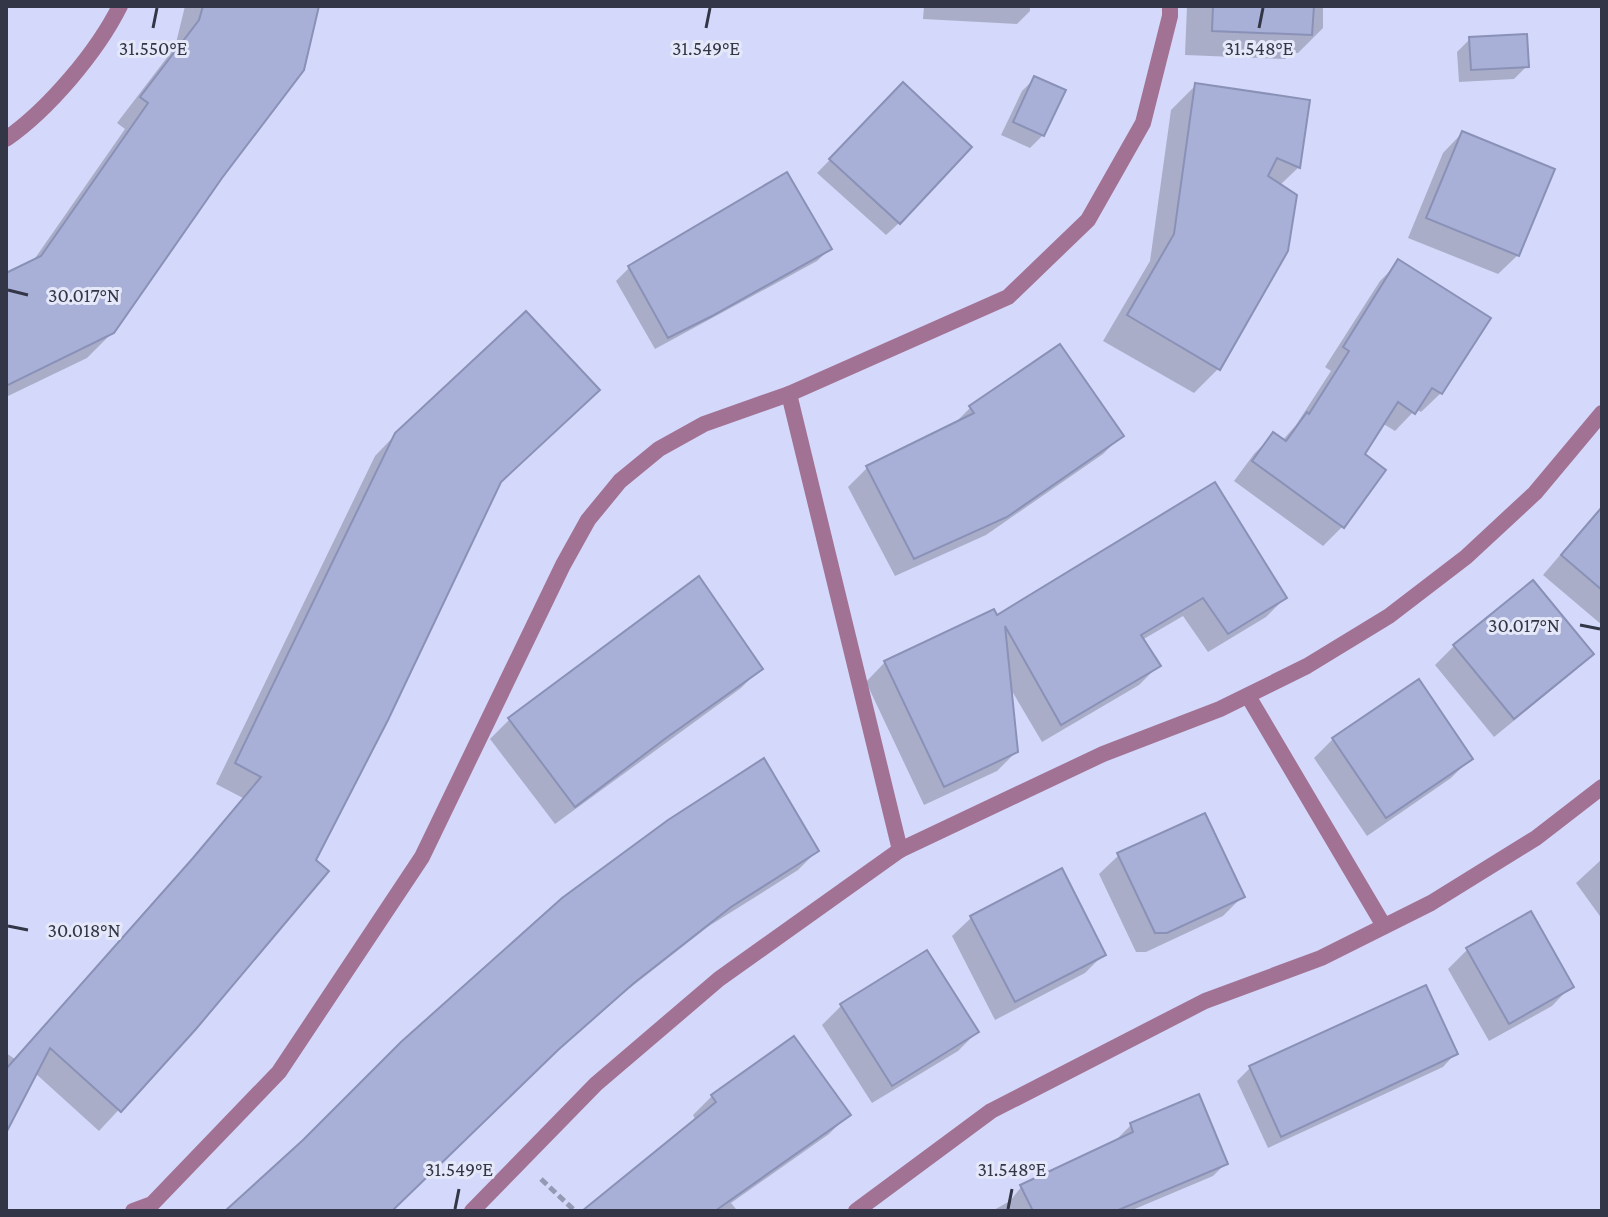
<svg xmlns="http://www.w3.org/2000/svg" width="1608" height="1217" viewBox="0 0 1608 1217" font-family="'Crimson Pro',serif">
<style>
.shadow{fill:#0003}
.building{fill:#a9b0d8;stroke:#8a91b7;stroke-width:2}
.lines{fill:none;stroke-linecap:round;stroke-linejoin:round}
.path{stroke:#9499b4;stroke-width:5;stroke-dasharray:8 4;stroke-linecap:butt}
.minor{stroke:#a27294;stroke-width:16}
.ticks{fill:none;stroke:#333646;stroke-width:3}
.ticks-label{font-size:20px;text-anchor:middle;fill:#333646;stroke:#e5e8f9;stroke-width:6;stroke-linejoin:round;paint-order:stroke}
</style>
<rect width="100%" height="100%" fill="#d4d9fb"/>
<g class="shadow">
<path d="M 185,6 L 317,6 L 221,177 L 113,332 L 87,358 L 6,397 L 6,276 L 31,264 L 125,129 L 117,123 L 175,47 Z"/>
<path d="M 924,6 L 1030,6 L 1030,11 L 1017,24 L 923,19 Z"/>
<path d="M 1187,6 L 1323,6 L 1323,28 L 1298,53 L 1292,53 L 1285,59 L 1185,55 Z"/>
<path d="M 1470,39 L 1527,66 L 1514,79 L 1459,82 L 1457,52 Z"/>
<path d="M 1035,78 L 1043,135 L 1030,148 L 1001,135 L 1022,91 Z"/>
<path d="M 903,85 L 899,223 L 886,235 L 817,173 Z"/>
<path d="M 1196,85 L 1299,167 L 1279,186 L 1219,368 L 1194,393 L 1103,341 L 1150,261 L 1171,110 Z"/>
<path d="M 1462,133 L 1518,255 L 1498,274 L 1408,238 L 1443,153 Z"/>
<path d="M 787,175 L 830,249 L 817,261 L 655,349 L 616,281 L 629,268 Z"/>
<path d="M 1399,262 L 1488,318 L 1441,393 L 1421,412 L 1416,409 L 1395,431 L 1382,423 L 1363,455 L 1342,527 L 1323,546 L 1234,481 L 1254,454 L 1273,435 L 1282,441 L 1296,425 L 1331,371 L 1325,367 L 1380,281 Z"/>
<path d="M 970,408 L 1122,435 L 1103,454 L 986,535 L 895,576 L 848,487 L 867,468 L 952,426 Z"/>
<path d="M 396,434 L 498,484 L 195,1028 L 99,1131 L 35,1073 L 6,1129 L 6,1053 L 15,1059 L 173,881 L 243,798 L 216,784 L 375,456 Z"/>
<path d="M 1215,484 L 1285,598 L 1266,617 L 1208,652 L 1183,616 L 1142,640 L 1158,666 L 1139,685 L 1042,742 L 1009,686 L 1016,752 L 997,771 L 924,805 L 866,682 L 885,662 L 996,618 Z"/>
<path d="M 1602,506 L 1602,625 L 1543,575 Z"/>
<path d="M 698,579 L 760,669 L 741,688 L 555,824 L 490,739 L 509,720 Z"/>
<path d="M 1454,646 L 1591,654 L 1572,673 L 1494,737 L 1435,665 Z"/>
<path d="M 1333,739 L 1470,759 L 1451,778 L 1367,836 L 1314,758 Z"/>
<path d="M 817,851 L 798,870 L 709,926 L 612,1002 L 536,1069 L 392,1211 L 226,1211 Z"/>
<path d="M 1119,855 L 1242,897 L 1223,916 L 1146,952 L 1136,952 L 1099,874 Z"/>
<path d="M 1602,859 L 1602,919 L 1576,883 Z"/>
<path d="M 972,917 L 1104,954 L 1085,973 L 995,1020 L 952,936 Z"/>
<path d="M 1467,950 L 1571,986 L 1552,1006 L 1489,1041 L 1448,969 Z"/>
<path d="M 841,1006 L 977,1032 L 958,1051 L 872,1103 L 822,1025 Z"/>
<path d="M 794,1038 L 848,1115 L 829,1134 L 731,1203 L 736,1209 L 734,1211 L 588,1211 L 696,1121 L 693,1115 L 712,1096 Z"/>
<path d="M 1455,1054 L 1443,1067 L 1268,1148 L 1237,1081 L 1250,1068 Z"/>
<path d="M 1131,1125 L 1226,1163 L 1213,1176 L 1130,1211 L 992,1211 L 1010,1201 L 1022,1186 L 1119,1141 L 1118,1138 Z"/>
</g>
<g class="building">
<path d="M 203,6 L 319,6 L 304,70 L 222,178 L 114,333 L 6,386 L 6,273 L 41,256 L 148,103 L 140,97 L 199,20 Z"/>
<path d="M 1213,6 L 1314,6 L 1312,35 L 1212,31 Z"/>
<path d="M 1527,34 L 1529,67 L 1471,70 L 1469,37 Z"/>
<path d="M 1034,76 L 1066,90 L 1044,136 L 1013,122 Z"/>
<path d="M 903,82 L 972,147 L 900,224 L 829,159 Z"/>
<path d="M 1195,83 L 1310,100 L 1300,168 L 1277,158 L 1268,176 L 1297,195 L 1288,251 L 1220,370 L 1127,315 L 1174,234 Z"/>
<path d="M 1462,131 L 1555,169 L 1519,256 L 1426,218 Z"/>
<path d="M 787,172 L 832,249 L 712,316 L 668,338 L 628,266 Z"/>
<path d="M 1398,259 L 1491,318 L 1442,394 L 1432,388 L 1415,414 L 1398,402 L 1365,454 L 1386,470 L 1344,528 L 1252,461 L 1273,432 L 1286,441 L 1307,412 L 1309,414 L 1349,351 L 1343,347 Z"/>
<path d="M 526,311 L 600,390 L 501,482 L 388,720 L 316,860 L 329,871 L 196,1029 L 121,1112 L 50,1048 L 6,1133 L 6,1069 L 193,858 L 261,777 L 235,763 L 395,433 Z"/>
<path d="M 1060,344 L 1124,436 L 1007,517 L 914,559 L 866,466 L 974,413 L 969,406 Z"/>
<path d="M 1215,482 L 1287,598 L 1228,634 L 1203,598 L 1141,635 L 1161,666 L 1061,725 L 1005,626 L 1018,752 L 944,787 L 884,661 L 994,609 L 997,615 Z"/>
<path d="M 1602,507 L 1602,590 L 1561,555 Z"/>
<path d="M 699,576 L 763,669 L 666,738 L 575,807 L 508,718 Z"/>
<path d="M 1533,580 L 1594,654 L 1514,719 L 1453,645 Z"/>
<path d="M 1419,679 L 1473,759 L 1386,818 L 1332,738 Z"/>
<path d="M 764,758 L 819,851 L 731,907 L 634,983 L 558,1050 L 392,1211 L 225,1211 L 303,1140 L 401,1042 L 562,898 L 668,820 Z"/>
<path d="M 1205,813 L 1245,897 L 1167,933 L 1155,933 L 1117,853 Z"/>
<path d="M 1062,868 L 1106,955 L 1015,1002 L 970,916 Z"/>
<path d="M 1531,911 L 1574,987 L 1509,1024 L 1466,948 Z"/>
<path d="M 927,950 L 979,1032 L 892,1086 L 840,1004 Z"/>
<path d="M 1426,985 L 1458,1054 L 1281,1137 L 1249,1066 Z"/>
<path d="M 794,1036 L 851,1115 L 715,1211 L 582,1211 L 716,1102 L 711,1095 Z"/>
<path d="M 1199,1094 L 1228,1164 L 1116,1211 L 1033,1211 L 1020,1185 L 1133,1132 L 1130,1123 Z"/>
</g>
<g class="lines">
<path class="path" d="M 541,1179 L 575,1211"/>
<g class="minor">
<path d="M 6,139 C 49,109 97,52 120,6"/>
<path d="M 789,394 L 900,850"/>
<path d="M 1248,696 L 1384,926"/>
<path d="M 133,1211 L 152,1204 L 279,1072 L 422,857 L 563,565 L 588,520 L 620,481 L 659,449 L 704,424 L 789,394 L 1008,297 L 1088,220 L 1143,123 L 1170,16 L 1170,6"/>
<path d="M 472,1211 L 596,1084 L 719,979 L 900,850 L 1103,754 L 1220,709 L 1307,666 L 1389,616 L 1466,557 L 1535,493 L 1602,413"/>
<path d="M 856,1211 L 991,1111 L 1205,1001 L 1321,958 L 1431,903 L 1536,838 L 1602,787"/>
</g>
</g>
<path class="ticks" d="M 153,28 L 157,8M 706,28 L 710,8M 1259,28 L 1263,8M 8,290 L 28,295M 1580,625 L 1600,629M 8,926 L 28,930M 455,1209 L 459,1189M 1008,1209 L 1012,1189"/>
<g class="ticks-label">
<text x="153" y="55">31.550°E</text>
<text x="706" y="55">31.549°E</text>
<text x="1259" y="55">31.548°E</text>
<text x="84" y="302">30.017°N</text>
<text x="1524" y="632">30.017°N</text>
<text x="84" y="937">30.018°N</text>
<text x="459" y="1176">31.549°E</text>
<text x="1012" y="1176">31.548°E</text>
</g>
<rect width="1608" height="1217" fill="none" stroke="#333646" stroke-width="16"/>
</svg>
